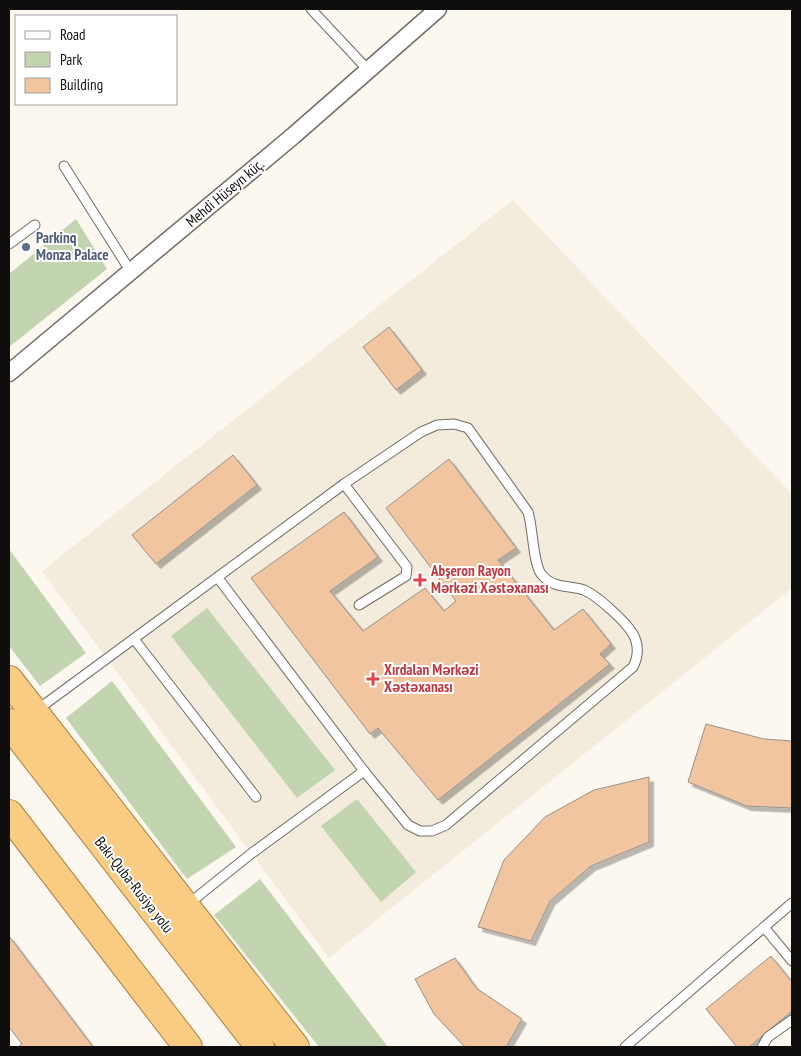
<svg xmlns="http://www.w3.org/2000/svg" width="801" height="1056" viewBox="0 0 801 1056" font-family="'PT Sans Narrow',sans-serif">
	<defs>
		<filter id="shadow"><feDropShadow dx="4.5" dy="4.5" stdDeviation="0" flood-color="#0004"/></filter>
	</defs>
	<rect width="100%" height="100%" fill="#fcf7ef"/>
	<path fill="#f3ebdc" d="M513,200L792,494V588L329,958L42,571Z"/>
	<g fill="#c2d5b0">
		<path d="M76,219L107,269L9,347V274Z"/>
		<path d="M9,549L86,653L40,686L9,646Z"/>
		<path d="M207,608L335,770L297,798L171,636Z"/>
		<path d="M112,681L236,847L187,879L66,718Z"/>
		<path d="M357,799L416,872L381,902L321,826Z"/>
		<path d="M260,879L388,1047H319L214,915Z"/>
	</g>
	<g fill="#f0c5a0" stroke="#98918b" filter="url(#shadow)">
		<path d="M389,327L422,370L396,390L363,347Z"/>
		<path d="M233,455L257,485L156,564L132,535Z"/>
		<path d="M449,459L516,548L498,560L554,630L583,609L611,644L600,654L610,664L438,800L378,728L370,734L251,578L344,512L378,557L330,591L363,631L425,588L444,611L456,601L386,508Z"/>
		<path d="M706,724L764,739L792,741V808L747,806L688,782Z"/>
		<path d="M649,777V842L591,866L550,901L531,941L478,927L504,860L545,817L594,790Z"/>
		<path d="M9,936L93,1047H18L22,1044L9,1027Z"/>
		<path d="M771,956L792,982V1011L749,1047H737L706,1009Z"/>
		<path d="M455,958L476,988L522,1019L506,1047H465L434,1014L415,979Z"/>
	</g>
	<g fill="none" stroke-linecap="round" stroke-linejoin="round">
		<defs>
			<g id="service">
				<path d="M311,9L369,71"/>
				<path d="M64,166L131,272"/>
				<path d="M9,244L35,225"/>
				<path d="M344,484L407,567L406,576L359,605"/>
				<path d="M134,639L256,797"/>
				<path d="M37,710L344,484L421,432L437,425L454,424L468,428L528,512C533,527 533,566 542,575C554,589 569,585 584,590C598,596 626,622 633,634C639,645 638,657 633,667L446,825L432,831H420L408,825L364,771L218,578"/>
				<path d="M187,905L252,853L364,771"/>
				<path d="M764,927L792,961"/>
				<path d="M625,1047L792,903"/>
				<path d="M762,1047L768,1037L792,1020"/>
			</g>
			<path id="minor" d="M9,373L293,136L438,9"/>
			<g id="trunk">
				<path d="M9,680L295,1047"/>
				<path d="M9,723L260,1047"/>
				<path d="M9,814L188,1047"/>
			</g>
		</defs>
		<use href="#service" stroke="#706c65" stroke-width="11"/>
		<use href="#minor" stroke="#706c65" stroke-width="19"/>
		<use href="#trunk" stroke="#a78044" stroke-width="30"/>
		<use href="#service" stroke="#fff" stroke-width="9"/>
		<use href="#minor" stroke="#fff" stroke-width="16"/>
		<use href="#trunk" stroke="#facb82" stroke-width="28"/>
	</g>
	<circle fill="#5c6f8a" stroke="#fff" stroke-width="2" cx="26" cy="247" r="5"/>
	<g fill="#e0444e" stroke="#fff" stroke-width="2">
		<path d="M417.5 572.5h5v5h5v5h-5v5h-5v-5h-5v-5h5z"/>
		<path d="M370.5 671.5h5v5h5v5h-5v5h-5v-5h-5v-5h5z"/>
	</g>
	<g text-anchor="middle" stroke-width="4" stroke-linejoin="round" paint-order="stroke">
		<g font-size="15" fill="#100e0c" stroke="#fff">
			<text transform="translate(225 193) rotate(-40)" y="5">Mehdi Hüseyn küç.</text>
			<text transform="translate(134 885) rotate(52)" y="5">Bakı-Quba-Rusiya yolu</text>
		</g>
		<g font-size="15" font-weight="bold" fill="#4e5e75" stroke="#fff" text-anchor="start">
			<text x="36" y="243">Parkinq<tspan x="36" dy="17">Monza Palace</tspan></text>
		</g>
		<g font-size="15" font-weight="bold" fill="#be3a42" stroke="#fff" text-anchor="start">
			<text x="431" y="576">Abşeron Rayon<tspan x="431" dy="17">Mərkəzi Xəstəxanası</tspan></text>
			<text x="384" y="675">Xırdalan Mərkəzi<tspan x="384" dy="17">Xəstəxanası</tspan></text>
		</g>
	</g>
	<rect width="801" height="1056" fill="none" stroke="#100e0c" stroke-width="20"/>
	<rect x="15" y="15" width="162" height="90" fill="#ffffff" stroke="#9f9f9e"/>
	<rect x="25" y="31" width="25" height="8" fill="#ffffff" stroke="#9f9f9e"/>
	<text x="60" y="40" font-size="15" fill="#100e0c">Road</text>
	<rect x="25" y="52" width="25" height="15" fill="#c2d5b0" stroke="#9f9f9e"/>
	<text x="60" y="65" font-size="15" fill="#100e0c">Park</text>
	<rect x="25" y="78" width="25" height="15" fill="#f0c5a0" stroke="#9f9f9e"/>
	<text x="60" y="90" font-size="15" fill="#100e0c">Building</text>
</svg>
